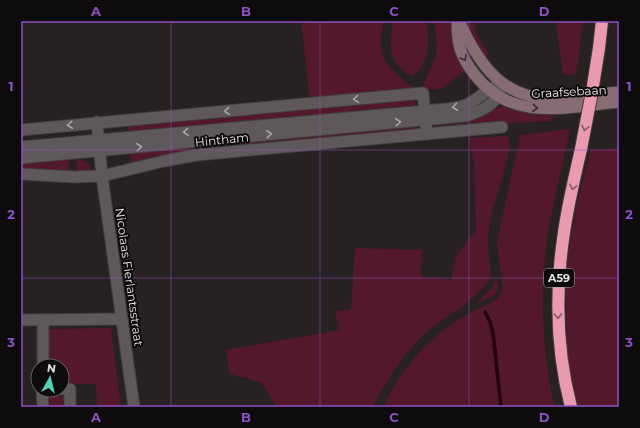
<svg xmlns="http://www.w3.org/2000/svg" width="640" height="428" viewBox="0 0 640 428" font-family="Montserrat,sans-serif">
	<rect width="100%" height="100%" fill="#272122"/>
	<g fill="#53182c">
		<path d="M301,21H384C383,27 381,34 381,40C380,66 398,74 415,90L310,99Z"/>
		<path d="M393,21H426C428,33 430,47 425,59C423,65 419,70 415,75L412,76C386,61 390,47 393,21Z"/>
		<path d="M434,21H450L455,48L466,70L441,89L421,90L436,55L437,46Z"/>
		<path d="M465,21H474L476,33L489,54L482,57L466,25Z"/>
		<path d="M556,21H582L581,40L576,74L563,75Z"/>
		<path d="M409,98H415V105L129,133L128,124L408,100Z"/>
		<path d="M502,106L553,112V118L549,121L500,124L496,121L444,125L442,129H437L435,125L439,122L491,110Z"/>
		<path d="M417,125V129L410,131L408,129L234,148V144L224,145L223,142Z"/>
		<path d="M570,129C565,152 560,175 555,198C553,209 550,220 548,231C540,288 541,351 555,407H383C395,382 412,357 433,339C443,330 462,317 474,311C482,306 497,303 501,293C505,285 497,254 497,242L520,135Z"/>
		<path d="M505,136H508L510,145C505,177 489,209 488,242C488,252 493,274 488,281C473,302 448,315 428,331C406,349 386,382 373,407H277L261,382L230,374L226,350L339,330L335,311L351,309L355,248L422,250L421,276L451,280L456,256L476,230L474,164L469,138Z"/>
		<path d="M190,146L191,151L159,155L131,164L130,151Z"/>
		<path d="M619,148V407H578L573,390L567,353L566,267L576,208L590,151Z"/>
		<path d="M76,157C81,159 86,161 90,166V170L88,172L77,173Z"/>
		<path d="M68,158L70,172L21,169V162Z"/>
		<path d="M496,278L498,287L495,295L476,304L493,286Z"/>
		<path d="M111,328L121,407H97L96,384H62V366H44V329Z"/>
		<path d="M56,395C61,395 64,396 66,401H63V407H47L48,400L53,396Z"/>
	</g>
	<g fill="none" stroke-linecap="round" stroke-linejoin="round">
		<path stroke="#21000b" stroke-width="3.5" d="M485,312L490,322L493,333L501,407"/>
		<defs>
			<g id="minor">
				<path d="M97,122L102,176L134,407"/>
				<path d="M21,130L423,93L427,134"/>
				<path d="M21,174L75,177L102,176L164,161L197,155L502,127"/>
				<path d="M21,320L122,319"/>
				<path d="M43,366V320"/>
				<path d="M62,389H70V407"/>
				<path d="M42,390L43,407"/>
			</g>
			<g id="tertiary">
				<path d="M21,147L425,111C438,109 456,110 468,104C478,99 486,90 497,86"/>
				<path d="M21,158L464,116C475,114 491,107 498,96C500,93 501,87 502,83"/>
			</g>
			<g id="secondary">
				<path d="M457,21C457,44 460,56 475,75C512,123 567,107 619,102"/>
				<path d="M459,21C479,65 504,102 558,98C578,97 599,94 619,92"/>
			</g>
			<g id="motorway">
				<path d="M599,48L602,21"/>
				<path d="M571,407C559,361 556,314 560,267C563,227 572,188 581,149"/>
			</g>
		</defs>
		<use href="#minor" stroke="#423f3f" stroke-width="13"/>
		<use href="#tertiary" stroke="#423f3f" stroke-width="13"/>
		<use href="#secondary" stroke="#423f3f" stroke-width="13"/>
		<use href="#motorway" stroke="#423f3f" stroke-width="14"/>
		<use href="#minor" stroke="#5f585a" stroke-width="11"/>
		<use href="#tertiary" stroke="#5f585a" stroke-width="11"/>
		<use href="#secondary" stroke="#886c73" stroke-width="11"/>
		<use href="#motorway" stroke="#e99aae" stroke-width="12"/>
		<defs>
			<path id="motorway-bridge" d="M581,149L592,92L599,48"/>
		</defs>
		<use href="#motorway-bridge" stroke="#423f3f" stroke-width="14" stroke-linecap="butt"/>
		<use href="#motorway-bridge" stroke="#e99aae" stroke-width="12"/>
	</g>
	<defs><path id="oneway-chevron" d="M-2-3.5L2.5 0L-2 3.5" fill="none" stroke-width="1.6" stroke-linecap="round" stroke-linejoin="round"/></defs>
	<g stroke="#392d30">
		<use href="#oneway-chevron" transform="translate(464 58) rotate(60)"/>
		<use href="#oneway-chevron" transform="translate(535 108) rotate(6)"/>
	</g>
	<g stroke="#a9a4a5">
		<use href="#oneway-chevron" transform="translate(356 99) rotate(175)"/>
		<use href="#oneway-chevron" transform="translate(455 107) rotate(173)"/>
		<use href="#oneway-chevron" transform="translate(227 111) rotate(175)"/>
		<use href="#oneway-chevron" transform="translate(398 122) rotate(-5)"/>
		<use href="#oneway-chevron" transform="translate(70 125) rotate(174)"/>
		<use href="#oneway-chevron" transform="translate(186 132) rotate(175)"/>
		<use href="#oneway-chevron" transform="translate(269 134) rotate(-5)"/>
		<use href="#oneway-chevron" transform="translate(139 147) rotate(-5)"/>
	</g>
	<g stroke="#865a65">
		<use href="#oneway-chevron" transform="translate(585 128) rotate(102)"/>
		<use href="#oneway-chevron" transform="translate(573 187) rotate(102)"/>
		<use href="#oneway-chevron" transform="translate(558 316) rotate(88)"/>
	</g>
	<path fill="none" stroke="#9050c6" stroke-width="1" stroke-opacity="0.55" d="M171,21V407M320,21V407M469,21V407M21,150H619M21,278H619"/>
	<g text-anchor="middle" stroke-width="4" stroke-linejoin="round" paint-order="stroke">
		<rect fill="#0e0b0c" stroke="#a4a2a2" stroke-width="1" x="544" y="269" width="30" height="18" rx="3"/>
		<g font-size="11" font-weight="bold" fill="#e5e2e2">
			<text x="559" y="282">A59</text>
		</g>
		<g font-size="12" fill="#e5e2e2" stroke="#0e0b0c">
			<text transform="translate(569 92) rotate(-3)" y="4">Graafsebaan</text>
			<text transform="translate(222 140) rotate(-6)" y="4">Hintham</text>
			<text transform="translate(129 277) rotate(82)" y="4">Nicolaas Fierlantsstraat</text>
		</g>
	</g>
	<rect width="640" height="428" fill="none" stroke="#0e0b0c" stroke-width="44"/>
	<g transform="translate(50 378) rotate(8)"><circle r="19" fill="#0e0b0c" stroke="#646162"/>
	<path d="M0-3L7 15L0 10L-7 15Z" fill="#59cebe"/>
	<text y="-6" font-size="11" font-weight="bold" text-anchor="middle" fill="#e5e2e2">N</text>
	</g>
	<rect x="22" y="22" width="596" height="384" fill="none" stroke="#9050c6" stroke-width="1.5"/>
	<g font-size="13" text-anchor="middle" font-weight="bold" fill="#9050c6">
		<text x="96" y="16">A</text>
		<text x="246" y="16">B</text>
		<text x="394" y="16">C</text>
		<text x="544" y="16">D</text>
		<text x="11" y="91">1</text>
		<text x="629" y="91">1</text>
		<text x="11" y="219">2</text>
		<text x="629" y="219">2</text>
		<text x="11" y="347">3</text>
		<text x="629" y="347">3</text>
		<text x="96" y="422">A</text>
		<text x="246" y="422">B</text>
		<text x="394" y="422">C</text>
		<text x="544" y="422">D</text>
	</g>
</svg>
